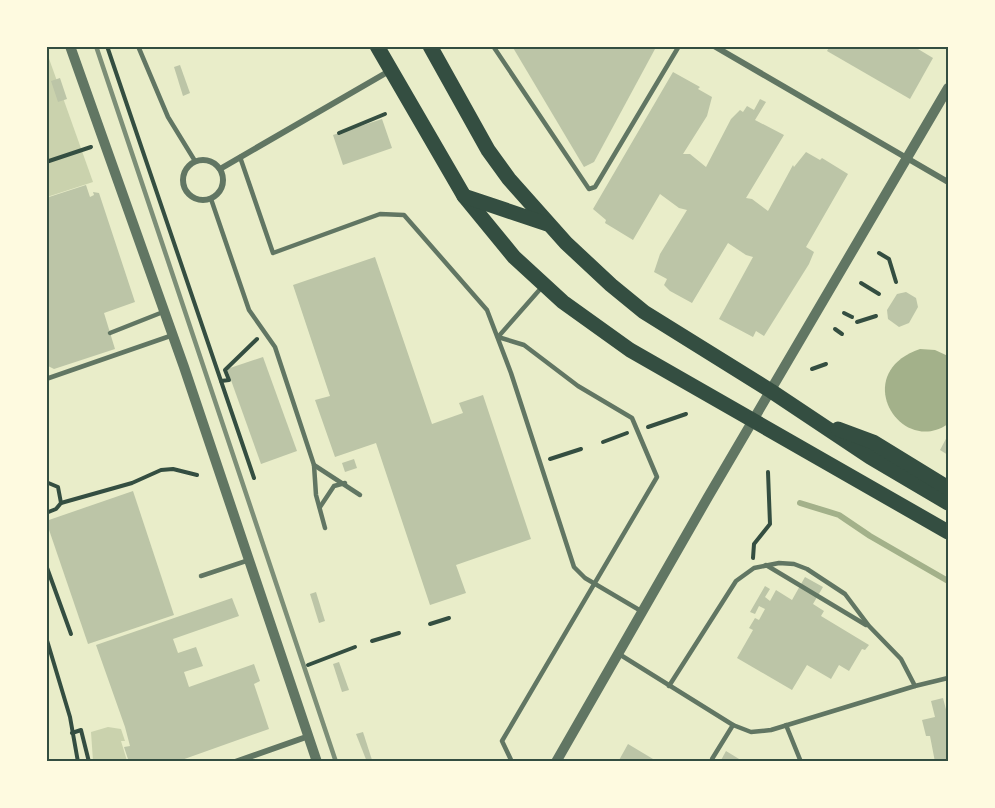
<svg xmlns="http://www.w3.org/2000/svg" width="995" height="808" viewBox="0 0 995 808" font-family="Figtree,sans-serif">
	<rect width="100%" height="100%" fill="#e9edc9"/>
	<g fill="#cad2ad">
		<path d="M47,53L93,182L47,197Z"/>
		<path d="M108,727L121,729L125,741H121L127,761H93L91,732Z"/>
	</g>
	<path fill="#a3b18a" d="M920,349L935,350L948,356V424C900,457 849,373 920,349Z"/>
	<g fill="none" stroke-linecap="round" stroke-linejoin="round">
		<path stroke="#a3b18a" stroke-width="6" d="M800,503L839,515L870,536L948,581"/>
	</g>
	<g fill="#bcc5a7">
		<path d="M512,46H654L655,49L594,162L584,167Z"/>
		<path d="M830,46H913L933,58L910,99L827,51Z"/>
		<path d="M180,65L190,93L183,96L174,67Z"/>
		<path d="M673,72L700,87L698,89L712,97L707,116L683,154H690L706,167L731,119L740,110L743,112L747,106L754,110L760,99L766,102L755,120L784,135L746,198L752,199L768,211L793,165L794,167L806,152L820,160L822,158L848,174L806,247L814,252L809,264L764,336L756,331L753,337L719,319L753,257L746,255L728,243L692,303L670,291L664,285L667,279L654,272L660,254L687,210L679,208L660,194L633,240L605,223L606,220L593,209Z"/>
		<path d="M60,78L67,99L58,102L51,81Z"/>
		<path d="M382,119L392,148L343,165L333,135Z"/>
		<path d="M86,185L90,197L94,195L93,192L99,193L135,302L104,313L115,349L54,369L46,365V198Z"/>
		<path d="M375,257L432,424L463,413L459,403L483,395L531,539L456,565L466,593L430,605L376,443L335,457L315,400L330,396L293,285Z"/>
		<path d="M906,292L916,298L918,307L909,323L899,327L888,319L887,310L897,294Z"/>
		<path d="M263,357L297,451L261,464L227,369Z"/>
		<path d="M948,435V455L940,450Z"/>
		<path d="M354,459L357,468L345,472L342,463Z"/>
		<path d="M133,491L174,615L88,644L46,521Z"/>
		<path d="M805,577L823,587L813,604L824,611L821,616L869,645L865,650L862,649L849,671L839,665L831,679L807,665L792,690L737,658L753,630L749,628L755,618L759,620L765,609L759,606L755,614L750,612L765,586L770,589L765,597L770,601L776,590L792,600Z"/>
		<path d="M316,592L325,621L319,623L310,594Z"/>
		<path d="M232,598L239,616L173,639L178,653L196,647L203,666L184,672L189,687L254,664L260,681L254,684L269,729L176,762L175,759L129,762L124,747L130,746L125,727L96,645Z"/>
		<path d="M339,662L349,690L342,692L333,664Z"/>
		<path d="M943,698L948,717V762H935L930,736H926L922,720L935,717L931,701Z"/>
		<path d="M363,732L372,760L367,762L356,734Z"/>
		<path d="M628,744L658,762H618Z"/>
		<path d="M726,751L744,762H720Z"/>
	</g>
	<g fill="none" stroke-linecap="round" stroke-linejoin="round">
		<g stroke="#344e41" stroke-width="4">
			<path d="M107,46L254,478"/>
			<path d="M339,133L385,114"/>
			<path d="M46,162L91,147"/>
			<path d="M879,253L889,259L896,282"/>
			<path d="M861,283L879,294"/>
			<path d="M844,313L852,317"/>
			<path d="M857,322L876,316"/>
			<path d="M835,329L842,334"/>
			<path d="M812,369L826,364"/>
			<path d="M221,381L229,380L225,370L257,339"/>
			<path d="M648,427L686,414"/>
			<path d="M603,442L627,433"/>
			<path d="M550,459L581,449"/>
			<path d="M46,482L58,487L61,503"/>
			<path d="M46,513L56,509L61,503L132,483L161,470L173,469L197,475"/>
			<path d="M753,558L754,544L770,524L768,472"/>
			<path d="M46,565L71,634"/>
			<path d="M430,624L449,618"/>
			<path d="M46,637L70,717L78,762"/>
			<path d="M372,641L399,633"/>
			<path d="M308,665L355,647"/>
			<path d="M72,733L81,730L89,762"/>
		</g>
		<g stroke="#617663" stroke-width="4.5">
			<path d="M138,46L168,117L195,161"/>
			<path d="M493,46L589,189L595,187L679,46"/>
			<path d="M240,157L273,253L380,214L404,215L487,310L511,373L574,567L585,578L641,611"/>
			<path d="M211,199L249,310L275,347L314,465L316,495L325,528"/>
			<path d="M110,333L163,312"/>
			<path d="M46,379L173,335"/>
			<path d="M314,465L360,495"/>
			<path d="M320,507L334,486L345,483"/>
			<path d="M766,565L866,625"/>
			<path d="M201,576L249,560"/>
			<path d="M619,654L733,725L751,732L771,730L915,686L948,678"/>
			<path d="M669,686L736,581L754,568L779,563L794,564L807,569L845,594L869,626L901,659L915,686"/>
			<path d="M786,725L801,762"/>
			<path d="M712,759L733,725"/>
			<path d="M512,762L502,741L657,477L632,418L578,386L524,345L498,337L542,287"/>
		</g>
		<g stroke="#617663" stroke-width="6">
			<path d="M714,46L948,182"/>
			<circle cx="203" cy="180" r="20"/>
			<path d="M220,169L391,70"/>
			<path d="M235,762L309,736"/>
		</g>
		<g stroke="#617663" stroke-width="10">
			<path d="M70,46L184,367L317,762"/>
			<path d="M556,762L708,497L948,88"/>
		</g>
		<g stroke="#344e41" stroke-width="15">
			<path d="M377,46L464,196L514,257L563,302L630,350L948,532"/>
			<path d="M430,46L488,150L509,179L566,243L611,285L644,312L771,391L870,457L948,503"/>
			<path d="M464,196L547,224"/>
			<path d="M838,429L873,442L948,488"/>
		</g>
		<path stroke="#7c8e77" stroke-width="4.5" d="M96,46L336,762"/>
	</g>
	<rect width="995" height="808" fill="none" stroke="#fefae0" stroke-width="96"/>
	<rect x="48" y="48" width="899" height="712" fill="none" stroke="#344e41" stroke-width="2"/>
</svg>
